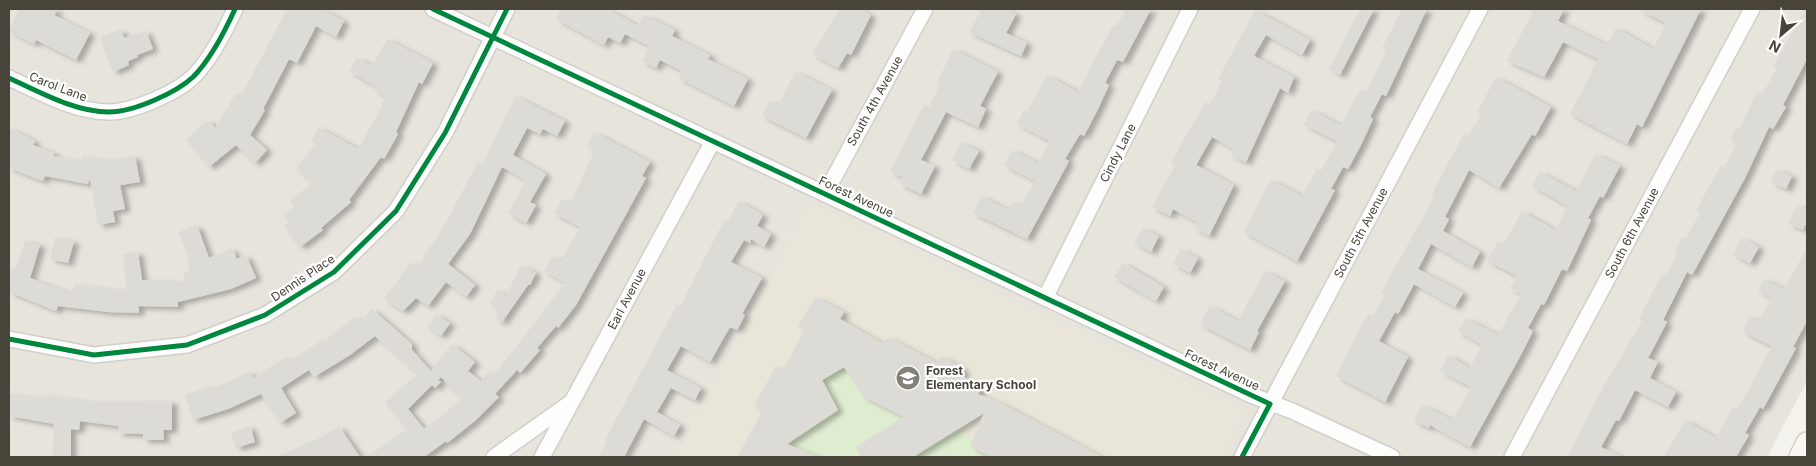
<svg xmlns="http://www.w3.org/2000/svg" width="1816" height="466" viewBox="0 0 1816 466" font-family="Inter,sans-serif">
	<defs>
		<filter id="shadow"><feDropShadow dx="5.5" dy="3" stdDeviation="2.5" flood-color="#0004"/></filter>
	</defs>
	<rect width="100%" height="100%" fill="#f3f2ed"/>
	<path fill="#e7e4dc" d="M9,9H1807V381L1767,457H1219L1243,411L810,204L677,457H9Z"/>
	<path fill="#e9e5d9" d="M810,204L1243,411L1219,457H677Z"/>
	<g fill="#deeccf">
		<path d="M844,367L864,397L879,405L893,396L905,416L856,447L862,457H821L814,455L810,457H799L789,443L838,410L822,380Z"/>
		<path d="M954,427L973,438L970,446L991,457H921L917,455L951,434Z"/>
	</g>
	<g fill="#dcdbd6" fill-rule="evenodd" filter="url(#shadow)">
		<path d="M19,9H58L54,15L90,33L76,60L36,40L34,44L9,31Z"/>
		<path d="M287,9H322L344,21L336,37L316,26L297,63L289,59L263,109L265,110L250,135L267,150L255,163L236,145L209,167L186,139L208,120L215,128L236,93L241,96Z"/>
		<path d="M561,9H608L638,26L644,15L675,30L672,36L710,55L708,59L748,79L734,106L679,78L682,71L660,60L656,68L642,61L649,46L625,34L620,43L608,37L604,45L556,19Z"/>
		<path d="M840,9H860L871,15L851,55L847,53L838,68L812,54Z"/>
		<path d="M982,9H1006L1016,14L1006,33L1027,43L1021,56L969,32Z"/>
		<path d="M1126,9H1151L1123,62L1117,60L1105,83L1109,85L1098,109L1084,136L1080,134L1065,159L1069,161L1027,239L973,213L981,196L1009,210L1013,202L1021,206L1035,181L1004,165L1012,150L1038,163L1050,141L1017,124L1024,110L1027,112L1047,75L1078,92L1113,25L1116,27Z"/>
		<path d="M1360,9H1374L1340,75L1329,69Z"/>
		<path d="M1402,9H1427L1386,96L1382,94L1370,117L1373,119L1361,145L1348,169L1343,167L1331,189L1335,190L1297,261L1244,232L1271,180L1302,196L1317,169L1321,171L1337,141L1304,125L1311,110L1341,125L1360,90L1366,93L1387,51L1382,48Z"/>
		<path d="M1534,9H1564L1558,21L1607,45L1616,28L1653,49L1666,23L1638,9H1701L1642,127L1637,124L1627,144L1570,114L1598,59L1563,42L1544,77L1507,61Z"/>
		<path d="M1806,9L1807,59L1783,105L1786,107L1773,129L1769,127L1745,178L1692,275L1687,272L1663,320L1667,322L1648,358L1658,362L1650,378L1676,392L1668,407L1635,390L1619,421L1616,420L1601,447L1622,457H1567L1606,382L1642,321L1639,319L1662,274L1666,275L1678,253L1674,252L1682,237L1685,239L1700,213L1696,211L1707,190L1721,165L1725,167L1737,143L1731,140L1736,128L1739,129L1757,92L1762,95L1777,68L1773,66Z"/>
		<path d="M1255,10L1310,40L1302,55L1266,35L1254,56L1294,77L1288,93L1280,88L1246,162L1231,155L1234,149L1212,137L1196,165L1234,185L1209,236L1194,228L1197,222L1173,209L1170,216L1152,207L1175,165L1171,163L1185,137L1206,102L1210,104L1222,81L1218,79Z"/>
		<path d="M121,29L124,38L146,31L153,49L137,55L138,57L128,61L129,65L113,72L100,37Z"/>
		<path d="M387,39L433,63L422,84L419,82L396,132L398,134L384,159L381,157L349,200L351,202L321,228L323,230L300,247L284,226L289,222L284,215L295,206L290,200L313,183L296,168L316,144L311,141L318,127L358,149L380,110L385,96L375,90L377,87L349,71L357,58L372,66Z"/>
		<path d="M953,49L998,72L980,106L986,109L978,127L946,112L921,160L935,166L921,194L900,184L903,178L890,171L924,105L929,108L940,84L937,83Z"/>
		<path d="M795,72L832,90L806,138L762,116L769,101L778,106Z"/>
		<path d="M1496,77L1551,107L1535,136L1532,134L1499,188L1469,170L1445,217L1449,219L1443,231L1480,252L1472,267L1431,244L1418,269L1463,293L1455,307L1414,284L1398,314L1395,312L1379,341L1408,357L1385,402L1336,376L1368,314L1373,316L1384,295L1381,293L1434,197L1431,196L1440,178L1464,134L1468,136L1481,114L1477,112Z"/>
		<path d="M515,96L565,121L557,136L543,129L540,134L527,128L513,155L546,174L530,202L536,205L526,223L508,213L526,180L502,167L470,234L448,264L475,285L466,297L446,282L428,306L416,298L403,311L384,299L411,262L417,267L444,226L478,162L483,164Z"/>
		<path d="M9,128L35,141L33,145L54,153L53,156L81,161L82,156L108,160L135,156L140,182L120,185L125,209L113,211L115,222L98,225L90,179L88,184L45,176L43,181L9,168Z"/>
		<path d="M594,132L650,162L642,176L646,178L576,305L558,328L556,326L537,348L540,350L520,373L517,370L495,394L499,397L476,420L447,443L446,441L424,457H366L407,429L385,402L418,374L375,336L350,355L314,377L309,370L281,388L296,413L280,423L261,394L228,409L193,420L185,395L212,386L213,389L250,371L253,378L286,357L289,362L323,339L324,341L356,316L360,321L372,309L412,344V350L431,371L452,344L475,362L468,371L481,381L489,371L495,374L565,283L544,271L552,256L561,261L580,227L554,213L562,199L570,203L595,151L587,147ZM441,377L462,399L424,429L408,409L432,385L435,388L441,382L438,380Z"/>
		<path d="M961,142L979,151L969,169L952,160Z"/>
		<path d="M1596,154L1620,166L1603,198L1600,196L1588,218L1591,220L1567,271L1562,269L1544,305L1541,304L1528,328L1533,331L1522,353L1470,447L1430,425L1429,428L1414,421L1422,405L1452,420L1471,387L1440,371L1448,355L1470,368L1482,345L1458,331L1466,318L1498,335L1521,294L1510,288L1517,276L1487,261L1498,241L1504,244L1522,211L1555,230L1568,206L1532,186L1540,172L1576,191Z"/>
		<path d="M1777,169L1792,176L1786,189L1771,182Z"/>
		<path d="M739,201L763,215L757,226L771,234L764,247L751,239L750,243L744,240L731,262L762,278L742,314L745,315L737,330L730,327L710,362L681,346L667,370L701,388L695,400L671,388L657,412L680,425L674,436L644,419L624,457H599L607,441L605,440L677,305L680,307L717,234L725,219L728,221Z"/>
		<path d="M1797,205L1807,211V222L1803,230L1788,223Z"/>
		<path d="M197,225L209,258L232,248L237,259L246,255L256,278L231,289L178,302V307L139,306V313L108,312L58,306L56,311L9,292V268L15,271L25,240L40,245L30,278L72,294L74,284L127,291L123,254L138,252L142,280L185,281L183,273L190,272L187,261L190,260L179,232Z"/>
		<path d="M1143,228L1159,236L1151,252L1134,243Z"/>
		<path d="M55,237L74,241L68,263L50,259Z"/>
		<path d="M1742,238L1759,247L1750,263L1733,255Z"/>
		<path d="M1807,248V321L1793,347L1796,348L1763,409L1760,407L1745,433L1749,435L1736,457H1664L1685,420L1716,438L1733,407L1738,409L1772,346L1743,332L1750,316L1759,321L1771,298L1758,291L1764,279L1784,289Z"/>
		<path d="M1181,249L1198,258L1190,273L1173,264Z"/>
		<path d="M1123,263L1164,287L1156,301L1114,277Z"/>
		<path d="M521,265L536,273L530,285H528L502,322L496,319L499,310L489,303L498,290L506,296Z"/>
		<path d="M1265,271L1285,281L1257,331L1259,332L1250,350L1200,324L1210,306L1238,321Z"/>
		<path d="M815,297L844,312L840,319L884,344L888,337L937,363L942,356L964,369L962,376L982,387L978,394L1001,403L1102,457H991L970,446L984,413L913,457H862L856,447L904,417L864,397L844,367L822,380L838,410L787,444L819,457H737L763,410L754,406L776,366L783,370L804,331L798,326Z"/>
		<path d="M436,314L450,323L441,336L427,327Z"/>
		<path d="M9,393L41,399L42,395L94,402L172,401V430H163L164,440H143V434L118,433V426L80,421L79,430L71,429V457H53L54,424L9,416Z"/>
		<path d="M250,426L255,442L236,448L231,433Z"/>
		<path d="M339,426L360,457H275L320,438Z"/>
	</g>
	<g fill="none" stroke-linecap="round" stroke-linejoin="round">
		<defs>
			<g id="minor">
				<path d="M433,9L1251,395L1292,411L1392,457"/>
				<path d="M9,78C40,92 75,112 109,112C133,112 176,93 193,77C211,59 225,31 235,9"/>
				<path d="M825,194L925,9"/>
				<path d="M1045,298L1190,9"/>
				<path d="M9,339L94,355L187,345L265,315L334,272L396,211L445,133L507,9"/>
				<path d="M494,457L570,403"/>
				<path d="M542,457L713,141"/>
				<path d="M1242,457L1480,9"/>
				<path d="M1512,457L1752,9"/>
			</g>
			<path id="secondary" d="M1800,457L1807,443"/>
		</defs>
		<use href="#minor" stroke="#d1cfcb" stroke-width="18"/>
		<use href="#secondary" stroke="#d2cfc4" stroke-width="24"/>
		<use href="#minor" stroke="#fdfdfc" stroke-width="15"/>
		<use href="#secondary" stroke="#f7f6f0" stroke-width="21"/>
		<defs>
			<g id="cycleway">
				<path d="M433,9L1270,404L1242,457"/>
				<path d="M9,78C40,92 75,112 109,112C133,112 176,93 193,77C211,59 225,31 235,9"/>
				<path d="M9,339L94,355L187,345L265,315L334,272L396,211L445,133L507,9"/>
			</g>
		</defs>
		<use href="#cycleway" stroke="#fff" stroke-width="8"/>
		<use href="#cycleway" stroke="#00873e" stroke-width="5"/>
	</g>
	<defs>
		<symbol id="school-disc" viewBox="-11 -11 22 22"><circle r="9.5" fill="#848178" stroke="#fff"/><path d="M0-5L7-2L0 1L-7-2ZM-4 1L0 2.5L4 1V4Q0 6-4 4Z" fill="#fff"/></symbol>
	</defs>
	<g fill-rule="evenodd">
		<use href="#school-disc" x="894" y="364" width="28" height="28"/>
	</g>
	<g text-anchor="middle" stroke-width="4.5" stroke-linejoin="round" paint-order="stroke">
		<g font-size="12" fill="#494439" stroke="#fff">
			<text transform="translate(58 87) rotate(21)" y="4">Carol Lane</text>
			<text transform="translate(875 101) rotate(-61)" y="4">South 4th Avenue</text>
			<text transform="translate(1118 153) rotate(-63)" y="4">Cindy Lane</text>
			<text transform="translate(856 197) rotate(25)" y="4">Forest Avenue</text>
			<text transform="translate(1361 233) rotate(-62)" y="4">South 5th Avenue</text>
			<text transform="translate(1632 233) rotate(-62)" y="4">South 6th Avenue</text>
			<text transform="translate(303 278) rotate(-34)" y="4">Dennis Place</text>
			<text transform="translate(627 299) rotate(-62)" y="4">Earl Avenue</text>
			<text transform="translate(1222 370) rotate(25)" y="4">Forest Avenue</text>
		</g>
		<g font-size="12" font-weight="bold" fill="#494439" stroke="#fff" text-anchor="start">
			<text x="926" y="375">Forest<tspan x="926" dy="14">Elementary School</tspan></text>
		</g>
	</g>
	<rect width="1816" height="466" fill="none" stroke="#494439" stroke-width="20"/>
	<g transform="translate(1781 35) rotate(208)" stroke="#ffffff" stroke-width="4" paint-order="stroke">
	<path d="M0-4L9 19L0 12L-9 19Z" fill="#494439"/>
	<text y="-8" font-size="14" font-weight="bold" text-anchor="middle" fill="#494439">N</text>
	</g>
</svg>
